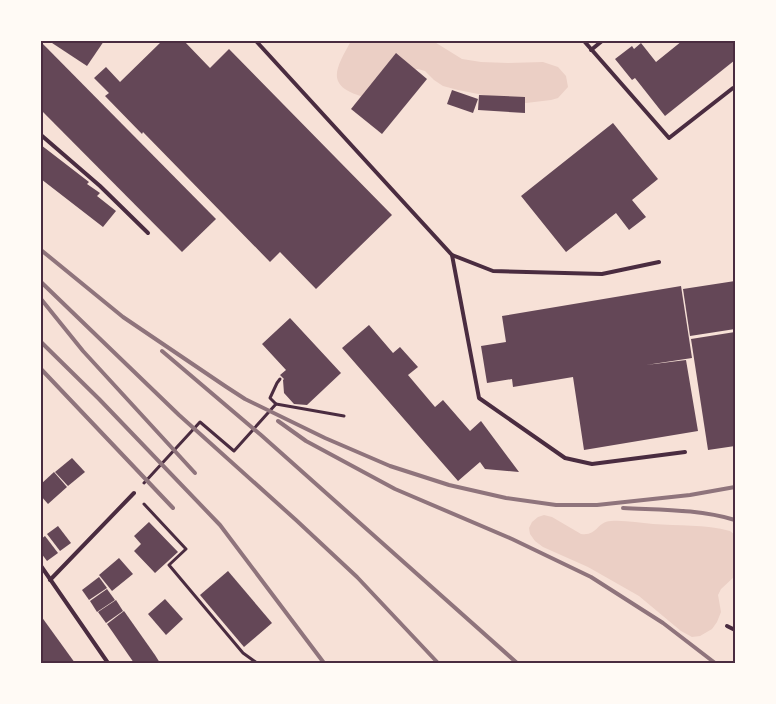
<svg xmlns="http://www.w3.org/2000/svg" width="776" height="704" viewBox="0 0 776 704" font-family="Inter,sans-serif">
	<rect width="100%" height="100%" fill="#f7e1d7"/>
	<g fill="#ebcfc5">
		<path d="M351,41H433L462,59L481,62L508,63L543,62L558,67L566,76L568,87L558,98L551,100L526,103L514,101L458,90L443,86L434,80L425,71L418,69L408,70L364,97C325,86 335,70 351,41Z"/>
		<path d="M544,515L552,517L581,534C598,536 596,522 611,521C625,520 639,523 653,524C678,526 705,524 730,531L735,535V576L721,589L718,595L721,612L717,622L712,629L700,636L692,637L681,631L639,596L588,567L543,547L535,541L530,534L529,528L532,522L538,517Z"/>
	</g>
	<g fill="#644757">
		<path d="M49,41H104L87,66Z"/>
		<path d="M162,41H184L210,68L229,49L392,215L316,289L280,252L270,262L143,132L142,134L105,96L109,93L94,78L106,67L120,82Z"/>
		<path d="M682,41H735V60L665,116L635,78L632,80L615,59L632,46L634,49L641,43L656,62Z"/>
		<path d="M41,42L216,219L182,252L41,110Z"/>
		<path d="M396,53L427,79L382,134L351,109Z"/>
		<path d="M452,90L478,99L473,113L447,104Z"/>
		<path d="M479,95L525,97V113L478,110Z"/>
		<path d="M613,123L658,179L632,200L646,217L629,230L616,213L566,252L521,196Z"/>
		<path d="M41,145L89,182L87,184L100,193L97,196L116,211L103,227L41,179Z"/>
		<path d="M735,281V329L690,336L683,289Z"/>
		<path d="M681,286L692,358L646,365L686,360L698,431L584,450L573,377L513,387L512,379L487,383L481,346L506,342L502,316Z"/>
		<path d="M290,318L341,373L307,405L294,404L284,393L283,380L284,379L280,375L286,370L262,344Z"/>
		<path d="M369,325L393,353L400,347L418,367L408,375L435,407L443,400L470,431L481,421L519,472L485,469L480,462L458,481L342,348Z"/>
		<path d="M735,332V446L708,450L691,339Z"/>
		<path d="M72,458L85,472L68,486L55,472Z"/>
		<path d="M54,472L67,487L48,504L41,496V484Z"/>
		<path d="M149,522L178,552L155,573L134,551L141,544L134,536Z"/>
		<path d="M58,526L71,543L60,551L47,534Z"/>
		<path d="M45,536L58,553L47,561L41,553V539Z"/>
		<path d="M119,558L133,574L112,591L99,575Z"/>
		<path d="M228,571L272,623L244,647L200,595Z"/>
		<path d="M99,577L107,588L89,600L82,590Z"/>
		<path d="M107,589L115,600L97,612L90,601Z"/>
		<path d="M165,599L183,619L166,635L148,614Z"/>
		<path d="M116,600L123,611L106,623L98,612Z"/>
		<path d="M124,611L155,655L160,663H134L107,624Z"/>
		<path d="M41,616L75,663H41Z"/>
	</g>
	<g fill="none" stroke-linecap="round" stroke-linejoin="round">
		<g stroke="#4a2c40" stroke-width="3">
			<path d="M276,404L270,398L277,383L280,379"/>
			<path d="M144,483L200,422L234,451L276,404L344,416"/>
			<path d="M144,504L186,549L169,565L243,653L257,663"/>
		</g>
		<g stroke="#4a2c40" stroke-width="4">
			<path d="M256,41L452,255L479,398L565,458L592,464L685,452"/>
			<path d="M584,41L669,138L733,88"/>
			<path d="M591,50L602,41"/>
			<path d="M41,135L100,186L148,233"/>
			<path d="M452,255L493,271L602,274L659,262"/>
			<path d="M41,566L108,663"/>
			<path d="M50,580L134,493"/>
			<path d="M727,626L735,630"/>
		</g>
		<g stroke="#8f747c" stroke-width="4">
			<path d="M41,250L123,317L225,386L245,399L325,438L390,466L449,485L506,498L556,505H597L690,495L735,487"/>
			<path d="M41,282L179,415L296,520L357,577L438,663"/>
			<path d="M41,299L83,351L195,473"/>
			<path d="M41,342L99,399L220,525L324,663"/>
			<path d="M162,351L261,435L517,663"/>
			<path d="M41,369L173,508"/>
			<path d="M278,421L306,441L395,489L512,539L591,577L663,623L715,663"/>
			<path d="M623,508C660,510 698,509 735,520"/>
		</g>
	</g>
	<rect width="776" height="704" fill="none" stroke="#fffaf5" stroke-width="85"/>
	<rect x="42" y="42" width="692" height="620" fill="none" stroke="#4a2c40" stroke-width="2"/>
</svg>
